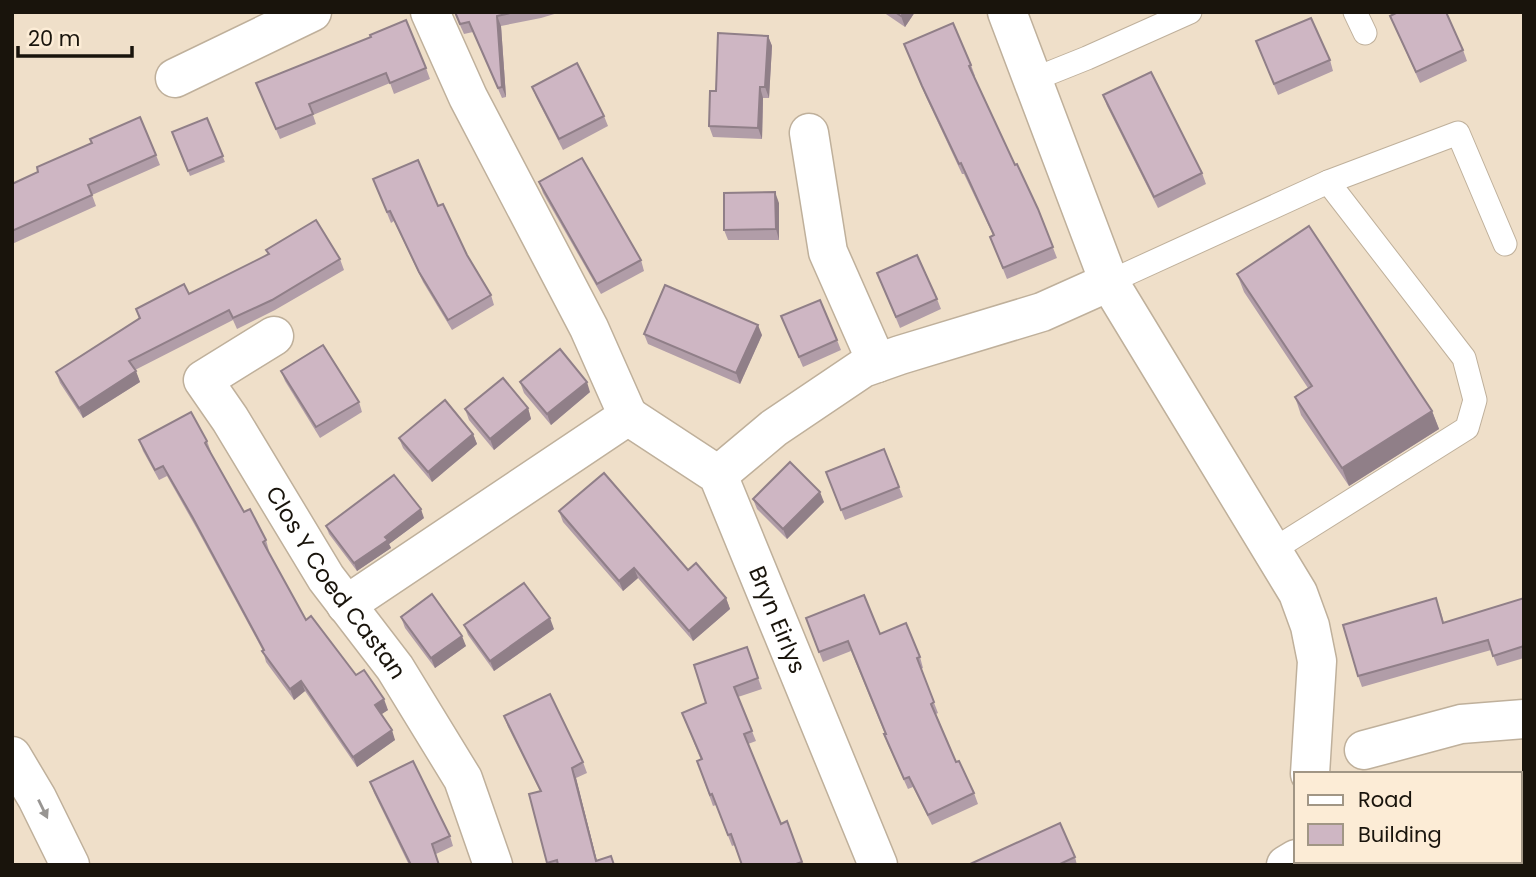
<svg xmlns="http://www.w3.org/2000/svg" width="1536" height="877" viewBox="0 0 1536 877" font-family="Poppins,sans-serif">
	<rect width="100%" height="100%" fill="#efdfc9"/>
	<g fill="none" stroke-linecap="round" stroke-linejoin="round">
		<defs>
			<g id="lane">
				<path d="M1355,12L1365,33"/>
				<path d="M1032,80L1087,58L1190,12"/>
				<path d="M1109,282L1328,182L1458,133L1505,244"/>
				<path d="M1273,550L1467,428L1475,400L1464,358L1328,182"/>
			</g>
			<g id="street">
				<path d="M1007,12L1109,282L1298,593L1310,626L1317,661L1310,774"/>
				<path d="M175,78L312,12"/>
				<path d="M809,133L828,252L877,363"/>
				<path id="s1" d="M274,336L203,380L230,419L326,578L395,668L463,779L493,865"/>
				<path id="s2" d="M628,416L718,475L878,865"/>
				<path d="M718,475L774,428L863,368L900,355L1042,312L1109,282"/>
				<path d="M346,605L628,416L589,328L468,97L430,12"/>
				<path d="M1364,750L1461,724L1524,719"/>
				<path d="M1347,861L1351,865"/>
				<path d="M1286,865L1296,859"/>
			</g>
			<path id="primary" d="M12,756L37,798L70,865"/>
		</defs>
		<use href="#lane" stroke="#bfb09b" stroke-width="25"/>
		<use href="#street" stroke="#bfb09b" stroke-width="41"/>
		<use href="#primary" stroke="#bfb09b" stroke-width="41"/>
		<use href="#lane" stroke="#fff" stroke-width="23"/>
		<use href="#street" stroke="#fff" stroke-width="38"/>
		<use href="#primary" stroke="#fff" stroke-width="38"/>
	</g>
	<g fill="#b19da8">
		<path d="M454,12H561L541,18L501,26L506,97L502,98L473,32L464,34Z"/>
		<path d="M883,12H915L905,27Z"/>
		<path d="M1390,16L1463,50L1467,61L1420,83Z"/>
		<path d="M768,36L772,46L769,98H763L762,139L713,137L709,126L716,91Z"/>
		<path d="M1256,41L1330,60L1333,71L1278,95Z"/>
		<path d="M904,44L971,65L975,76H974L1015,165L1038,209L1057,258L1007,279L990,237L993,235L964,174H962L926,97Z"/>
		<path d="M426,68L430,79L394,94L390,83L313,115L316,124L280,139L256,83Z"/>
		<path d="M532,87L604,116L608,126L563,150L536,97Z"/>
		<path d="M1103,95L1202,173L1206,184L1158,208L1107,106Z"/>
		<path d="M207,118L225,162L190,176L172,132Z"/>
		<path d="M156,155L160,165L92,195L96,206L12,244V184Z"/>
		<path d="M373,179L438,206L491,295L494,305L452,330L423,282L394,221L391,223Z"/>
		<path d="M539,182L641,260L644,271L601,294L543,193Z"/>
		<path d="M779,203V240H728L724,230Z"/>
		<path d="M266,250L340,259L344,270L275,310L237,329L233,320L135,370L140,382L83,418L60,383L56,372L139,319L136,309L189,294L268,255Z"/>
		<path d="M877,273L937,299L941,309L900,328Z"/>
		<path d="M1237,274L1432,411L1439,429L1349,486L1301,415L1295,397L1308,388L1244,292Z"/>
		<path d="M781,316L837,340L841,350L803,367Z"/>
		<path d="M644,334L762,335L740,384L648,344Z"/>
		<path d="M281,371L359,402L362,412L320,438L285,381Z"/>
		<path d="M520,382L590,392L551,425L524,393Z"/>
		<path d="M528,408L531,419L494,450L469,420L465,409Z"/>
		<path d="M473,434L477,444L432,482L403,448L399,438Z"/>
		<path d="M139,440L207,441L211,452H210L244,512L266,540L269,551L268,552L306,620L356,675L388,710L381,714L395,740L357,767L305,691L294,700L266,662L263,651L197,529L167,476L159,480L143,451Z"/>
		<path d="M884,449L903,497L845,520L826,472Z"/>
		<path d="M753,499L824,502L787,539L757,509Z"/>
		<path d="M559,511L688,570L726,598L730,609L693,641L638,578L623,591L563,522Z"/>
		<path d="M424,518L389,544L391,548L357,571L329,534L326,526Z"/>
		<path d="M1524,598V658L1497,666L1491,650L1362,687L1358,676L1440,609L1444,623Z"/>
		<path d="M401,617L466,646L435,668L405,628Z"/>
		<path d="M806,618L880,634L920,657L923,668L921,669L938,713L936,714L956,762L974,793L978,804L932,825L913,787L908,789L888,745L884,734H885L851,651L823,662Z"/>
		<path d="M464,625L554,629L494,671L468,635Z"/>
		<path d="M747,647L762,689L738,697L756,741L748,744L781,824L787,821L803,865H742L735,845L732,846L716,805L713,806L697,761L701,760L682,713L706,703Z"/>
		<path d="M504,716L583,762L587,773L576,778L597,861L614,865H548L529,794L540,791L508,727Z"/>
		<path d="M370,782L450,836L453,846L436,854L439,865H409L374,793Z"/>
		<path d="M1075,857L1077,865H968Z"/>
	</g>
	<g fill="#907f88">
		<path d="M904,12H915L905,27L901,16Z"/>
		<path d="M497,16L501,26L506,97L502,87Z"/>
		<path d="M768,36L772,46L769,98L765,87Z"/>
		<path d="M760,87L763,98L762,139L758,128Z"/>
		<path d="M775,192L779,203V240L776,229Z"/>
		<path d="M758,325L762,335L740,384L736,373Z"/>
		<path d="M136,371L140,382L83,418L79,408Z"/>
		<path d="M587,382L590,392L551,425L547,414Z"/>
		<path d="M528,408L531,419L494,450L490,439Z"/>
		<path d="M1432,411L1439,429L1349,486L1342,468Z"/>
		<path d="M473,434L477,444L432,482L428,472Z"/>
		<path d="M820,492L824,502L787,539L783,529Z"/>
		<path d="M421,509L424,518L389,544L391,548L357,571L354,563L385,537Z"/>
		<path d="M634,568L638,578L623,591L619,581Z"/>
		<path d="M726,598L730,609L693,641L689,631Z"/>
		<path d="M550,618L554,629L494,671L490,661Z"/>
		<path d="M462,636L466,646L435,668L431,658Z"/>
		<path d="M301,681L305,691L294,700L290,689Z"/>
		<path d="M384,699L388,710L379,716L375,705Z"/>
		<path d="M392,730L395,740L357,767L353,757Z"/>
		<path d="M572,768L576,778L598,865H597Z"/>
	</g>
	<g fill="#ceb6c3" stroke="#907f88" stroke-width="2">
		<path d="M455,12H515L497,16L502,87L498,88L469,22L460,24Z"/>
		<path d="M895,12H904L901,16Z"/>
		<path d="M1398,12H1446L1463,50L1416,72L1390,16Z"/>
		<path d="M1311,18L1330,60L1274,84L1256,41Z"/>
		<path d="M406,20L426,68L390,83L386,73L309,104L313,114L276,129L256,83L371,37L370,35Z"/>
		<path d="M953,23L971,65L969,66L1015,165L1017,164L1038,209L1053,247L1003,268L990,237L994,235L961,163L959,164L922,86L904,44Z"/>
		<path d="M718,33L768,36L765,87H760L758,128L709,126L710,91H716Z"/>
		<path d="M577,63L604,116L559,139L532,87Z"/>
		<path d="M1151,72L1202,173L1154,197L1103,95Z"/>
		<path d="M140,117L156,155L88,185L92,195L12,231V184L38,172L37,167L92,143L90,139Z"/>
		<path d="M207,118L223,156L188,171L172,132Z"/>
		<path d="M582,158L641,260L597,284L539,182Z"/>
		<path d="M418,160L438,206L443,204L467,255L491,295L448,320L419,272L390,211L387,212L373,179Z"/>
		<path d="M775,192L776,229L724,230V193Z"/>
		<path d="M316,220L340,259L272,300L233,318L229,310L129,361L136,371L79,408L56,372L140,318L136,309L184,284L189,294L269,254L266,250Z"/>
		<path d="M1309,226L1432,411L1342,468L1295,397L1312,386L1237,274Z"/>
		<path d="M917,255L937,299L896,317L877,273Z"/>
		<path d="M665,285L758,325L736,373L644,334Z"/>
		<path d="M820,300L837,340L799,357L781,316Z"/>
		<path d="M323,345L359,402L316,427L281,371Z"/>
		<path d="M560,349L587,382L547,414L520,382Z"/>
		<path d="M503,378L528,408L490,439L465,409Z"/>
		<path d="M445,400L473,434L428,472L399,438Z"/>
		<path d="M191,412L207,441L205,443L244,512L250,509L266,540L263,542L306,620L311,616L356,675L364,670L384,699L375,705L392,730L353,757L301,681L290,689L262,651L264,650L193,518L163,466L155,470L139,440Z"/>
		<path d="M884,449L899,487L841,510L826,472Z"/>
		<path d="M790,462L820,492L783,529L753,499Z"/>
		<path d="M604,473L688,570L696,563L726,598L689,631L634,568L619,581L559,511Z"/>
		<path d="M394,475L421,509L385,537L388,540L354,563L326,526Z"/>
		<path d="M524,583L550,618L490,661L464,625Z"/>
		<path d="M432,594L462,636L431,658L401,617Z"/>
		<path d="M864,595L880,634L906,623L920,657L917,658L934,702L931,704L956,762L959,761L974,793L928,815L909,777L904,779L884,734H886L848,641L819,652L806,618Z"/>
		<path d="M1436,598L1443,623L1524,598V646L1493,656L1488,640L1358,676L1343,625Z"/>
		<path d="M747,647L758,678L734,687L752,731L744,734L781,824L787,821L802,862L793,865H742L731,834L728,835L712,794L710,795L697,761L702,759L682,713L706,703L694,665Z"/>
		<path d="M550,694L583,762L572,768L596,861L611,856L614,865H558L557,860L547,863L529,794L541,791L504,716Z"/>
		<path d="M413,761L450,836L432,844L439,865H411L370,782Z"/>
		<path d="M1060,823L1075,857L1058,865H968Z"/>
	</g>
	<defs><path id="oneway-solid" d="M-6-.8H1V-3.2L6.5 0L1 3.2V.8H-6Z" transform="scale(1.75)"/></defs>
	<use fill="#989592" href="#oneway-solid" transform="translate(43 809) rotate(64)"/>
	<g text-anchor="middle" stroke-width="5" stroke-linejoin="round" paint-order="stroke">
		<g font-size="23" fill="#19140c" stroke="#fcecd6">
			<text dy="8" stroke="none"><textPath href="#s1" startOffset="326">Clos Y Coed Castan</textPath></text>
			<text dy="8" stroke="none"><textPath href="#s2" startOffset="264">Bryn Eirlys</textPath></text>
		</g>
	</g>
	<rect width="1536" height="877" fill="none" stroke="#19140c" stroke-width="28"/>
	<rect x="1294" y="772" width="228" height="91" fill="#fcecd6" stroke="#a19685" stroke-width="2"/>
	<rect x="1308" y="795" width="35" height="10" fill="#ffffff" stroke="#a19685" stroke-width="2"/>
	<text x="1358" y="807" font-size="21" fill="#19140c">Road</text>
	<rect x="1308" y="824" width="35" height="21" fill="#ceb6c3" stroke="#a19685" stroke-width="2"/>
	<text x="1358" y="842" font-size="21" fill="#19140c">Building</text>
	<path d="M18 46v10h114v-10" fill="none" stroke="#19140c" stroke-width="3.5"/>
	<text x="28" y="46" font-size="21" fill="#19140c" stroke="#fcecd6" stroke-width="5" paint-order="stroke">20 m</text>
</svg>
